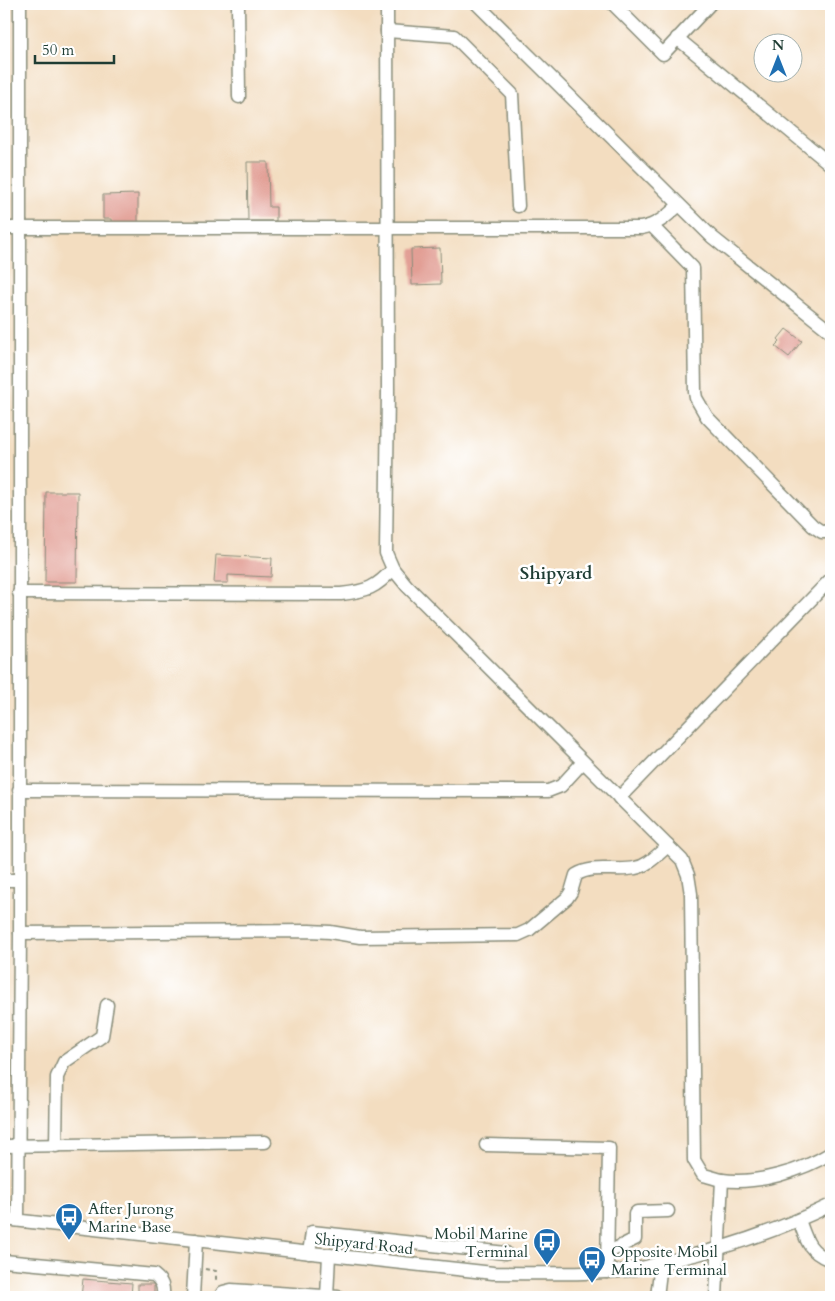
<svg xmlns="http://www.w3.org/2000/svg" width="835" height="1301" viewBox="0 0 835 1301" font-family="Cardo,serif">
	<rect width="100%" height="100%" fill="#fff"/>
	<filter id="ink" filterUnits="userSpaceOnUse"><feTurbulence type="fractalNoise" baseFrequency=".02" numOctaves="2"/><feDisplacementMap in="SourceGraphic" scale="10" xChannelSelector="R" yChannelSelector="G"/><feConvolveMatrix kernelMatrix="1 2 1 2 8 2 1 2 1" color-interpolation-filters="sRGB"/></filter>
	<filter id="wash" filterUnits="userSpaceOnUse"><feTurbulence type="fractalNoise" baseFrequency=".0096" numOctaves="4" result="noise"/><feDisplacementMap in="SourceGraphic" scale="20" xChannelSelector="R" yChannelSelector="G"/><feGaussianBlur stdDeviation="1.12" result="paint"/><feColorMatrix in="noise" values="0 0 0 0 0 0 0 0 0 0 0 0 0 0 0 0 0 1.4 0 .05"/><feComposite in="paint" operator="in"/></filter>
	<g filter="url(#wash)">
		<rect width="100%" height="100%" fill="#f3ddc0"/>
		<g id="blocks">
			<g fill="#e29f95">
				<path d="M247,162H268L269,207H276V221H248Z"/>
				<path d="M138,194V228H112L111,219H103V195Z"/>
				<path d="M440,248L441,284L412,285L411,249Z"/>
				<path d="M786,329L802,341L789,357L775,346L780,341L778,339Z"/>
				<path d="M46,492H78L77,582H45Z"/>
				<path d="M216,555L272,558L271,577L228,575V583H214Z"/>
				<path d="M83,1279L132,1283L131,1297H81Z"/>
				<rect x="138" y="1284" width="16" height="13"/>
			</g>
		</g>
	</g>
	<g filter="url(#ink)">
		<use href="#blocks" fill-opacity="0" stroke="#898d7a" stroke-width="1"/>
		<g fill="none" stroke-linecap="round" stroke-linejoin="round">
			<defs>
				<g id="minor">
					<path d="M238,4L239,97"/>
					<path d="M387,4L388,392L386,553L393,569L407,586L682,860L688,875L691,894L694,1160L703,1175C709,1176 716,1179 722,1180C756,1185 802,1171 831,1153"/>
					<path d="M477,4L712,237L831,332"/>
					<path d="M613,4L663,54L710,4"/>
					<path d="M387,31L454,36L512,94L518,206"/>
					<path d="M677,38L831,165"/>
					<path d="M652,226L693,268L695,392L696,398L707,417L813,526L822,532H831"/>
					<path d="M4,228H641C658,225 667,216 679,205"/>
					<path d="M19,593L341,594C367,591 376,588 393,569"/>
					<path d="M19,790L548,791L561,786L583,762"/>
					<path d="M619,798L831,579"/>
					<path d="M4,880H19"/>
					<path d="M20,933L309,931L330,932L360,937L518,935L529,930L567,898L571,892L576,875C593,864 615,872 635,868C648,866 658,854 668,846"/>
					<path d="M486,1145L609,1148L607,1272"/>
					<path d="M4,1146L265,1142"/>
					<path d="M56,1146L57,1077L64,1062L102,1036L107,1005"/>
					<path d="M4,1219L493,1273C539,1273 584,1275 630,1270C644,1268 659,1263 674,1260C731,1247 779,1230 831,1205"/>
					<path d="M18,1220L20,933V4"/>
					<path d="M799,1220C806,1239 808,1251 828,1259L831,1258"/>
					<path d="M309,1253L312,1232L506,1253"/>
					<path d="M607,1253L635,1239V1214L637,1212L668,1211"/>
					<path d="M4,1261L154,1275C162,1281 164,1287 163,1297"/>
					<path d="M193,1297L196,1240"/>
					<path d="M220,1297L223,1292L231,1290L338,1297"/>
					<path d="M327,1297L329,1255"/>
					<path d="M657,1297L661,1263"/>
					<path d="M716,1297L722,1180"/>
				</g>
			</defs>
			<use href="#minor" stroke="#898d7a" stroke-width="15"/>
			<path stroke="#898d7a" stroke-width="2" stroke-dasharray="4 4" stroke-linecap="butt" d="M205,1269L216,1271V1282"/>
			<use href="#minor" stroke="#fff" stroke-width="12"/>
		</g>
	</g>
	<defs>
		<symbol id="bus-pin" viewBox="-11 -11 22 30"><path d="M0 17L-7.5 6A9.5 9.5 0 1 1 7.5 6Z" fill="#1f6fb2" stroke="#fff"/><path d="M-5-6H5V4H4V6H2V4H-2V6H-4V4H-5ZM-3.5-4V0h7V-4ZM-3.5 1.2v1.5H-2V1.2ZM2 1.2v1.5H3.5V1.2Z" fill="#fff"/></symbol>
	</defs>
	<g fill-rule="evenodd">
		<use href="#bus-pin" x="53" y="1201" width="32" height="43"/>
		<use href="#bus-pin" x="531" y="1226" width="32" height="43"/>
		<use href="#bus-pin" x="576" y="1244" width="32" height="43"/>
	</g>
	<g text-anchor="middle" stroke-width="5" stroke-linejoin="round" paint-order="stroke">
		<g font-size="16" fill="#1f3d34" stroke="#fff" text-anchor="start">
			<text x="88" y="1214">After Jurong<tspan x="88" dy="18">Marine Base</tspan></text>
			<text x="528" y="1239" text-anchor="end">Mobil Marine<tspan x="528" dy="18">Terminal</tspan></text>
			<text x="611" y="1257">Opposite Mobil<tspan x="611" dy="18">Marine Terminal</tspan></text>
		</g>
		<g font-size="16" fill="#1f3d34" stroke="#fff">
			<text transform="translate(364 1243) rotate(6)" y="6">Shipyard Road</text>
		</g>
		<g font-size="18" font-weight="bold" fill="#1f3d34" stroke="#fff">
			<text x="556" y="579">Shipyard</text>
		</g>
	</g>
	<rect width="835" height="1301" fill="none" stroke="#fff" stroke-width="20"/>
	<g transform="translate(778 58)"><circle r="24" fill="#ffffff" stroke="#a5b1ae"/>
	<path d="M0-4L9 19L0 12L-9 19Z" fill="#1f6fb2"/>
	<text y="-8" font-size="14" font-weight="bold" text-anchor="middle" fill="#1f3d34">N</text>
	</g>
	<path d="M35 55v8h79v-8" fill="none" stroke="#1f3d34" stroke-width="2.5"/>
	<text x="42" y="55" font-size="15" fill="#1f3d34" stroke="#ffffff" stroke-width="4" paint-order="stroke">50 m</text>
</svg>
